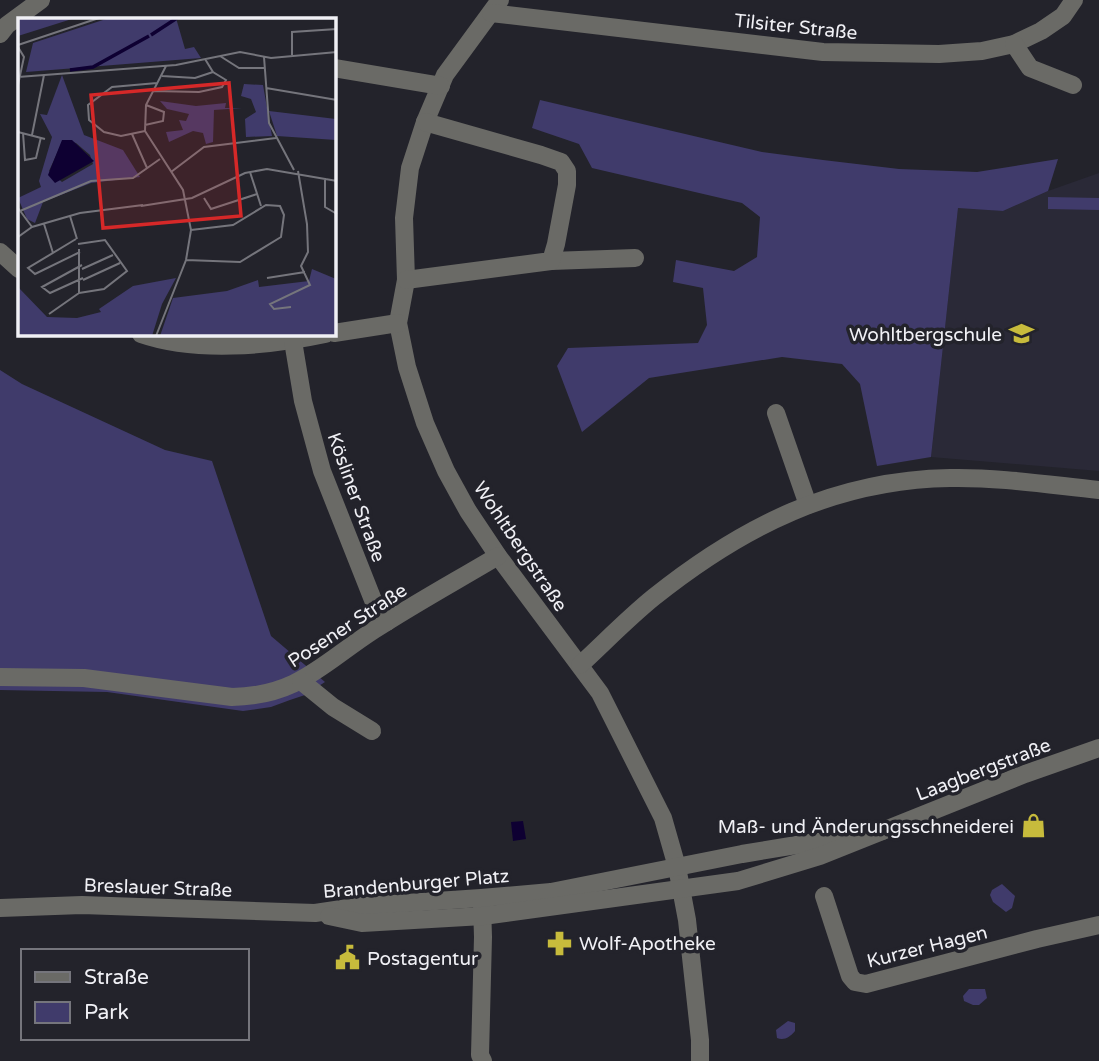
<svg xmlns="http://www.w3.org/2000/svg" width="1099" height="1061" viewBox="0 0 1099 1061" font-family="'Varela Round',sans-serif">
	<rect width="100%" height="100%" fill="#23232b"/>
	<path fill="#2a2937" d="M1099,173V471L931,457L958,207L1003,211L1048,191Z"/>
	<g fill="#403b6b">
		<path d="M540,100L762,152L823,160L899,169L977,172L1058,159L1048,191L1003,211L958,208L931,457L877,466L860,384L842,364L782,357L649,378L582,432L557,366L568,348L698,343L707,325L703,288L673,282L676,260L734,271L757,257L760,217L742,203L592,168L579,144L532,128Z"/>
		<path d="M1048,197L1099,198V210L1048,209Z"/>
		<path d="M0,370L22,384L165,450L212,461L271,636L325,682L305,695L290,700L271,707L243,711L107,692L0,690Z"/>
		<path d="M1002,884L1015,896L1012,908L1006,912L993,902L990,895L992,890Z"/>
		<path d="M969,989H985L987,998L979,1005H973L964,1001L963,996Z"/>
		<path d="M788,1021L795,1023V1031C790,1037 784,1041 777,1038L776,1030Z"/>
	</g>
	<path fill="#0e0032" d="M523,821L526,839L513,841L511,822Z"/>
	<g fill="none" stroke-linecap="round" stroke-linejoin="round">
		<g stroke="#6a6a66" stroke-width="18">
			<path d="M500,0L445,75L425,122L410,168L404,218L406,280L398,323L407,367L425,423L446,471L468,511L498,556L600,693L663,818L677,867L687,920L700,1040V1061"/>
			<path d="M491,13L823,52L939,54L982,51L1014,44L1041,31L1063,16L1074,0"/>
			<path d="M0,34L7,25L41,0"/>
			<path d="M1014,44L1030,68L1073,85"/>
			<path d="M334,68L441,86"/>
			<path d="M0,252L19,269"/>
			<path d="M551,261L635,258"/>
			<path d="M406,280L551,261L556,244L567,185V171L561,162L541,155L425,122"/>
			<path d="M334,333L398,323"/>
			<path d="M141,334C196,353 269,346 325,334"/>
			<path d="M293,341L303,401L322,471L373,600L387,622"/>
			<path d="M776,413L808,505"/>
			<path d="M580,665C605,642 628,618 654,597C743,526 835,480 950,478C999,477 1050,485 1099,490"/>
			<path d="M0,677L84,678L232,697C298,696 323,663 374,630C414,604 456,581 498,556"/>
			<path d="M301,681L333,707L372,731"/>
			<path d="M824,896L850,976L855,982L866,984L1037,939L1099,925"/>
			<path d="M482,905L483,937L480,1055L483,1061"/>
			<path d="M0,908L82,905L315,913L362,906L481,898L551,892L742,854L882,831"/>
			<path d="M329,916L362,923L483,916L738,881L820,856L1025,774L1099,748"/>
		</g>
	</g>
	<defs>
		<symbol id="school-bare" viewBox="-9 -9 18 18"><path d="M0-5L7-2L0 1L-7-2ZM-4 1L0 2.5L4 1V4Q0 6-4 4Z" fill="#c7bb3c" stroke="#23232b" stroke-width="2.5" paint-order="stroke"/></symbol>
		<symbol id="shop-bare" viewBox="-9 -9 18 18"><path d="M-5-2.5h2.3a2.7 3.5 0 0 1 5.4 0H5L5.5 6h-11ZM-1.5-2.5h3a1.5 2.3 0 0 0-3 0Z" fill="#c7bb3c" stroke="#23232b" stroke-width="2.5" paint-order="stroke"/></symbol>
		<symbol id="pharmacy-bare" viewBox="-9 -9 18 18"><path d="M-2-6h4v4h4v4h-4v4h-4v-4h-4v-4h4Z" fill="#c7bb3c" stroke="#23232b" stroke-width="2.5" paint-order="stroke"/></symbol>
		<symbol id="civic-bare" viewBox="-9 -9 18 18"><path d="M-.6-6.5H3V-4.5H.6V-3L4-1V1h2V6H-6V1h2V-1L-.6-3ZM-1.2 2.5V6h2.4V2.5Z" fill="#c7bb3c" stroke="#23232b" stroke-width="2.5" paint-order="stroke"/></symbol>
	</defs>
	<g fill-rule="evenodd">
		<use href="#school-bare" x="1004" y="316" width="35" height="35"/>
		<use href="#shop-bare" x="1016" y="808" width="35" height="35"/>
		<use href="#pharmacy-bare" x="542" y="926" width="35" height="35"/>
		<use href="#civic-bare" x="330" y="940" width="35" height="35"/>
	</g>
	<g text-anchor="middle" stroke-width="7" stroke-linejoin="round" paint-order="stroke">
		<g font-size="19" fill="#f0f0f5" stroke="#23232b">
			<text transform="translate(796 26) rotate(6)" y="7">Tilsiter Straße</text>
			<text transform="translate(357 497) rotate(70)" y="7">Kösliner Straße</text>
			<text transform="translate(521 546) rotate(56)" y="7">Wohltbergstraße</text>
			<text transform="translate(347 625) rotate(-33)" y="7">Posener Straße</text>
			<text transform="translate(983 769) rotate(-21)" y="7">Laagbergstraße</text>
			<text transform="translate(416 883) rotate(-5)" y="7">Brandenburger Platz</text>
			<text transform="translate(158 887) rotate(2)" y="7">Breslauer Straße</text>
			<text transform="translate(927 946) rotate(-14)" y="7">Kurzer Hagen</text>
		</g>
		<g font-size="19" fill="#f0f0f5" stroke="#23232b" text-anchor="end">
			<text x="1002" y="341">Wohltbergschule</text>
			<text x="1014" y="833">Maß- und Änderungsschneiderei</text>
			<text x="579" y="950" text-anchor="start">Wolf-Apotheke</text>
			<text x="367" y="965" text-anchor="start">Postagentur</text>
		</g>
	</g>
	<g transform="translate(18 18)">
		<rect width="318" height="318" fill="#23232b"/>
		<path d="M0,0H57L0,18ZM91,0H158L167,31L176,29L183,40L8,54L15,25ZM44,57L66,117L105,132L122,159L73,165L25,184L17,205L9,201L0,180L23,169L21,163L34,119L22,96L29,97ZM45,122L58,125L72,137L75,146L44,164L31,153ZM226,66L245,67L254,118L228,119L227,101L238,94L233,81L223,78ZM142,83L178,88L208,85L207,90H224L196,92L195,124L188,126L185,115L175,113L151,124L148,114L165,112L161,102L168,103L171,96L149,91ZM251,93L318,101V122L259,118ZM294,251L318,261V318H142L155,280L209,273L240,262L241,269L291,263ZM158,260L144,286L134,318H2L0,269L29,299L59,300L83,294L81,291L115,268Z" fill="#403b6b" fill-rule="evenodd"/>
		<path d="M44,122H54L76,143L37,165L30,157Z" fill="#0e0032"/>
		<path fill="none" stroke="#0e0032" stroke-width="3.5" d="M133,17L159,0M52,52L75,49L131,18"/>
		<path fill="none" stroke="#75757c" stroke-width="2" d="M0,27L81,0M0,29L6,39L0,67M274,37V14L319,11M202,38L221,50H246M246,39L251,105L276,152M144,58L177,60L195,54M0,59L158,47L222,34L253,40L319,34M248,70L319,82M135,73L181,74L204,69L208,62L195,54L187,41M127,107L145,103L146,94L128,87M127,113L103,118L86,114L71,102L70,87L94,69L139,65M0,114L27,121M5,115L7,142L18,140L23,119M114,116L129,150M14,117L26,57M153,154L186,129L258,120M232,154L243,188M307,160V189L319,196M186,180L193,191L239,176M123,188L174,180L227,155L249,151L319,163M0,190L14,209M2,193L73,163L115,160L142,141M52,198L59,221M26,206L35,235M0,219L14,209L62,195L125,187M58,221L10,250L17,256L62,234M60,226L87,222L109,253L86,271L61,275M168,242L222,244L263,219L266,197L262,188L248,187L215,207L173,212M64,247L24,269L32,275L65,260M64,251L95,237M249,260L287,254M65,262L102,245M273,289L256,291L252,286L292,267L283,248L290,234L289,206L280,153M31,296L61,275V231M138,318L168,242L173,212L165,172L127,113L128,87L148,48"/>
		<path fill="#d62828" fill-opacity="0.15" stroke="#d62828" stroke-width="3.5" d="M211,65L223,198L85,210L73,77Z"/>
		<rect width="318" height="318" fill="none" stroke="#f0f0f5" stroke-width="3.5"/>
	</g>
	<rect x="21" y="949" width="228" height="91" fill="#23232b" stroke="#75757c" stroke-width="2"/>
	<rect x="35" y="972" width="35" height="10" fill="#6a6a66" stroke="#75757c" stroke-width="2"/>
	<text x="84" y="984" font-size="21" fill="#f0f0f5">Straße</text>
	<rect x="35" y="1002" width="35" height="21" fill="#403b6b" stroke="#75757c" stroke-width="2"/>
	<text x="84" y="1019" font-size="21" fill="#f0f0f5">Park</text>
</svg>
